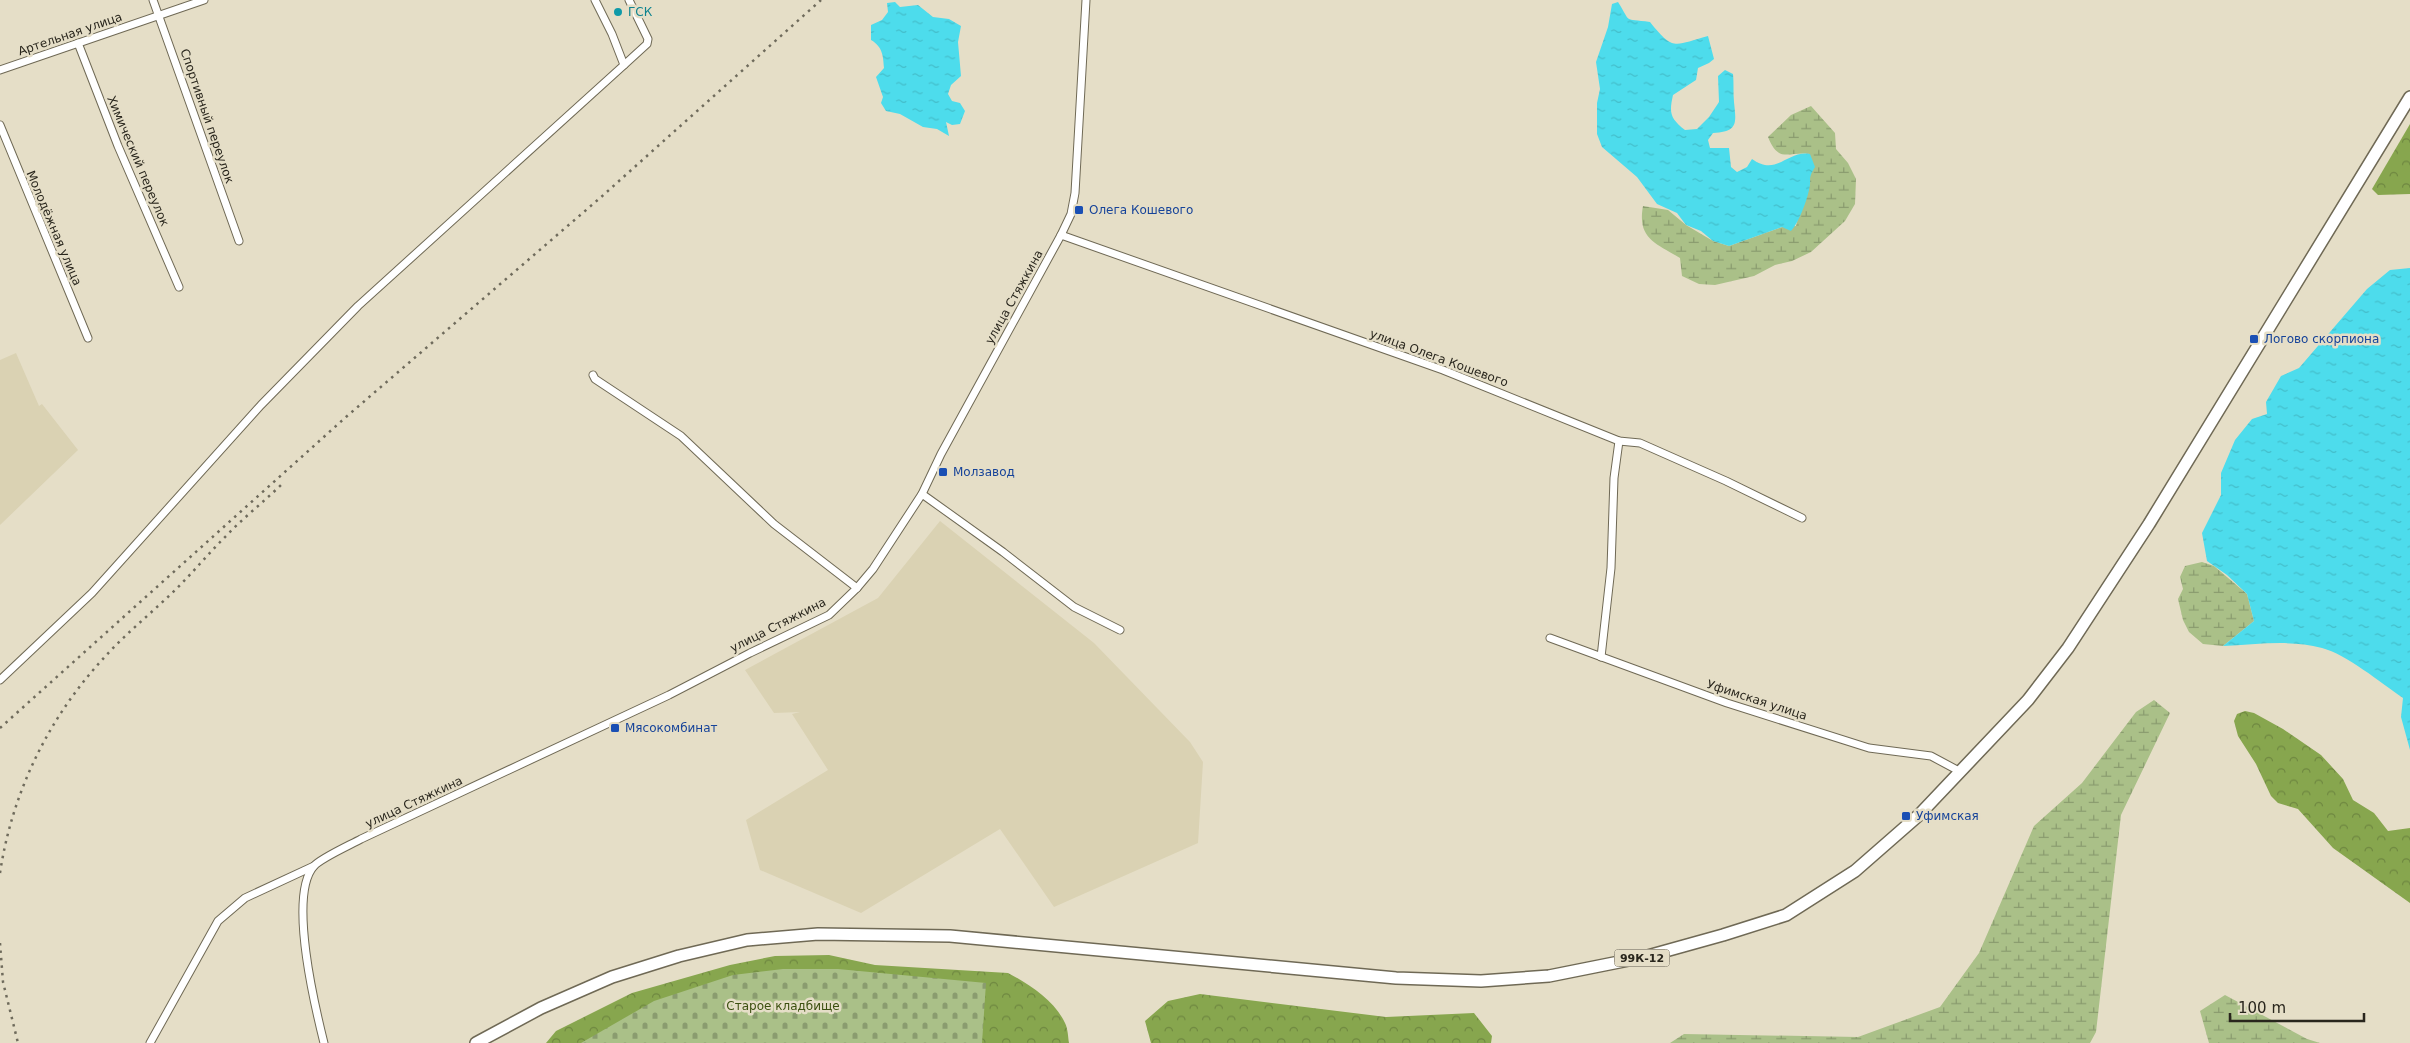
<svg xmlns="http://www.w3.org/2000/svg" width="2410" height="1043" viewBox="0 0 2410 1043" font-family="'DejaVu Sans',sans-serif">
	<defs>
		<pattern id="forest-crowns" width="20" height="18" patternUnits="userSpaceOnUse" patternTransform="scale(1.25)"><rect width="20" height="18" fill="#87a64e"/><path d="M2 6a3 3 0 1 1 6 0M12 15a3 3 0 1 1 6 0" fill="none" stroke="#6e8740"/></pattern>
		<pattern id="wetland-marsh" width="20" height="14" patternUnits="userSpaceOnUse" patternTransform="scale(1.25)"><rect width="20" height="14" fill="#aac088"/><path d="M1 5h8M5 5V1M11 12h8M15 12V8" fill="none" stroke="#8a9c6f"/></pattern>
		<pattern id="cemetery-stones" width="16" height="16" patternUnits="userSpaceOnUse" patternTransform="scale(1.25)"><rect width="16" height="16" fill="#aac088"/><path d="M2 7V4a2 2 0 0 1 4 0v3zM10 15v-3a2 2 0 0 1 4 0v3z" fill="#8a9c6f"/></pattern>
		<pattern id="water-ripples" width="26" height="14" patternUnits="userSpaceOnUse" patternTransform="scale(1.25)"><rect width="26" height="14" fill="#4ddcec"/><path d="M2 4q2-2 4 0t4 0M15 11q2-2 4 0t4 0" fill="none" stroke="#43bdca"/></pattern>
	</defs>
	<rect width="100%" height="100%" fill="#e5dec7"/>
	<g fill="#dad2b3">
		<path d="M16,353L39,406L42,404L78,450L0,525V360Z"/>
		<path d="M940,521L1094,643L1190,742L1203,762L1198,843L1054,907L1000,829L861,913L760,870L746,820L828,770L792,714L800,712L774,713L745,670L878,598Z"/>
	</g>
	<g fill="url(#forest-crowns)">
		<path d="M2410,124V194L2378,195L2372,189Z"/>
		<path d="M2245,711L2254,713L2283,729L2321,755L2343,779L2353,800L2374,813L2388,831L2410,828V903L2333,848L2298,809L2278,803L2271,796L2256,764L2238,736L2234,721L2237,714Z"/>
		<path d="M829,955L875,965L1008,973C1029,984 1055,1001 1065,1023C1068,1029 1068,1037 1069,1043H546L556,1031L632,993L730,965L775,956Z"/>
		<path d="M1200,994L1386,1017L1474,1013L1492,1036L1491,1043H1151L1145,1021L1168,1001Z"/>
	</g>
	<g fill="url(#wetland-marsh)">
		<path d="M1811,106L1835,133L1836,149L1848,163L1856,179L1855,204L1845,221L1811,252L1792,261L1775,265L1754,276L1715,285L1699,284L1682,276L1680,258C1656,243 1637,239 1643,206L1668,210L1686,225L1713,241L1729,246L1782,227L1796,226L1808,179L1810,154C1788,151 1779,164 1768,137L1791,115Z"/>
		<path d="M2202,562L2214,566L2247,594L2254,621L2223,646L2203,644L2189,632L2183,620L2178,599L2183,589L2180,577L2185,566Z"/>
		<path d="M2154,700L2170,713L2121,815L2096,1032L2090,1043H1670L1684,1034L1858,1037L1940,1007L1979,953L2034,826L2082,783L2136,712Z"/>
		<path d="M2225,995L2307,1039L2320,1043H2209L2200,1011Z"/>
	</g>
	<path fill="url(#cemetery-stones)" d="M783,969H838L986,983L982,1043H581L654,1001L733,975Z"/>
	<g fill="url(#water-ripples)">
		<path d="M895,2L900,7L918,5L933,17L949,19L961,26L958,42L961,76L951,85L948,94L952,101L960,103L965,111L960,124L952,125L946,122L949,136L937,129L923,127L900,114L886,111L881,103L883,97L876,77L884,68C883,56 883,47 871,40V25L882,20L888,12L887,3Z"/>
		<path d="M1618,2C1632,24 1622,18 1650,22C1674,52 1674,45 1708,36L1714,59L1709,63L1698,68L1696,80L1673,95C1669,113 1670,118 1685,130L1697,129L1709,117L1719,102L1718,76L1725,70L1733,74C1734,84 1733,93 1734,102C1736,122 1739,132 1713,133L1708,140L1710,148H1729L1731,167L1737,172L1747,167L1752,159C1777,177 1787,150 1810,154L1815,167C1807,180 1812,178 1809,190C1806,203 1799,222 1791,231L1782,227L1729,246L1713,241L1701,231L1686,225L1677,213L1657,204L1637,177L1602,147L1597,134V103L1600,89L1596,62L1608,27L1612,4Z"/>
		<path d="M2410,268V750L2401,717L2403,698C2381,683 2346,654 2322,648C2290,639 2255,645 2223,646L2254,621L2247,594L2227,575L2207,561L2202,533L2221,495V473L2235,440L2252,419L2267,414L2266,402L2281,376L2299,368L2367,289L2390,270Z"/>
	</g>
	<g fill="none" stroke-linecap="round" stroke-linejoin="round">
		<defs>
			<g id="street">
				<path d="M153,0L239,241"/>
				<path d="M78,43L118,146L179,287"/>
				<path d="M624,65L647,44L648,39L629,0"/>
				<path d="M0,70L204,0"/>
				<path d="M0,125L88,338"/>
				<path d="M1061,235L1443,370L1619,441L1640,443L1726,481L1802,518"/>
				<path d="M593,375L595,379L681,436L774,524L857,588"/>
				<path d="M922,494L1003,552L1074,607L1120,630"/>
				<path d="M1550,638L1727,703L1869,748L1931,756L1959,771"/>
				<path d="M1601,657L1611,568L1614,478L1619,441"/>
				<path d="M0,680L92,593L261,405L358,306L624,65L612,34L595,0"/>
				<path d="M150,1043L218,921L245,898L314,866"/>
				<path d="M324,1043C315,1007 288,895 314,866C321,858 350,845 361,839L669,695L750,653L829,615L857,588L873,569L922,494L941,454L1061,235L1071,214L1075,193L1086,0"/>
			</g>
			<path id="primary" d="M476,1043L541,1008L612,977L679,956L747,940L818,934L950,936L1396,978L1481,981L1549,976L1644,957L1723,935L1786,915L1855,871L1919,815L2028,700L2068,648L2149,524L2410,97"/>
		</defs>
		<use href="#street" stroke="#6f6955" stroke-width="9"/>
		<use href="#primary" stroke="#6f6955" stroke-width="14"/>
		<use href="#street" stroke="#fff" stroke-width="7"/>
		<use href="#primary" stroke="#fff" stroke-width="11"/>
		<g stroke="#6f6b5c" stroke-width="2.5" stroke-dasharray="2.5 5" stroke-linecap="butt">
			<path d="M0,728L346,417L600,198L821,0"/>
			<path d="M0,873C12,793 48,719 102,660C123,636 148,616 171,594C190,576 207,555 226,536C244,517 265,501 284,482"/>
			<path d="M0,943L3,982L18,1043"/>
		</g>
	</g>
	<circle fill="#0f9aa8" stroke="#e5dec7" stroke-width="2" cx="618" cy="12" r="5"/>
	<g fill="#1a4fb4" stroke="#e5dec7" stroke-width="2">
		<rect x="1074" y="205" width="10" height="10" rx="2.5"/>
		<rect x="2249" y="334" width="10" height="10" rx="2.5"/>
		<rect x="938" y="467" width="10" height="10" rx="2.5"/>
		<rect x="610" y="723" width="10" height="10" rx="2.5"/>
		<rect x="1901" y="811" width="10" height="10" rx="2.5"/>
	</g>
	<g text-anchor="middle" stroke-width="5" stroke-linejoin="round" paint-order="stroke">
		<rect fill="#e5dec7" stroke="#615d50" stroke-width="1" x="1614.5" y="949.5" width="55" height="17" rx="4"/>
		<g font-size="11" font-weight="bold" fill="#29261d">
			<text x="1642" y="962">99К-12</text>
		</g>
		<g font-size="12" fill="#0d838f" stroke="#e5dec7" text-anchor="start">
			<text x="628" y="16">ГСК</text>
		</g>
		<g font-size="12" fill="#29261d" stroke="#e5dec7">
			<text transform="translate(70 34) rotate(-19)" y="4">Артельная улица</text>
			<text transform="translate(207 116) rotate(71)" y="4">Спортивный переулок</text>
			<text transform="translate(138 161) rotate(67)" y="4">Химический переулок</text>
			<text transform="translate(54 228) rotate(67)" y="4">Молодёжная улица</text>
			<text transform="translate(1014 297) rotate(-61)" y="4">улица Стяжкина</text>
			<text transform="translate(1439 358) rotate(20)" y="4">улица Олега Кошевого</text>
			<text transform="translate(778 625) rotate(-27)" y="4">улица Стяжкина</text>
			<text transform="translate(1757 700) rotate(18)" y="4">Уфимская улица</text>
			<text transform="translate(414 802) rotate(-25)" y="4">улица Стяжкина</text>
		</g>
		<g font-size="12" fill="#164399" stroke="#e5dec7" text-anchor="start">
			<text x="1089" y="214">Олега Кошевого</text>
			<text x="2264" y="343">Логово скорпиона</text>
			<text x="953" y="476">Молзавод</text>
			<text x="625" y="732">Мясокомбинат</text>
			<text x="1916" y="820">Уфимская</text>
		</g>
		<g font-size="12" fill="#3c5010" stroke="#e5dec7">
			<text x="783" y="1010">Старое кладбище</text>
		</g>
	</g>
	<path d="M2230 1013v8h134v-8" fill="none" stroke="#29261d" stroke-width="2.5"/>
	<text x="2238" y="1013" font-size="15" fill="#29261d" stroke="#e5dec7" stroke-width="4" paint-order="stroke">100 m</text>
</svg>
